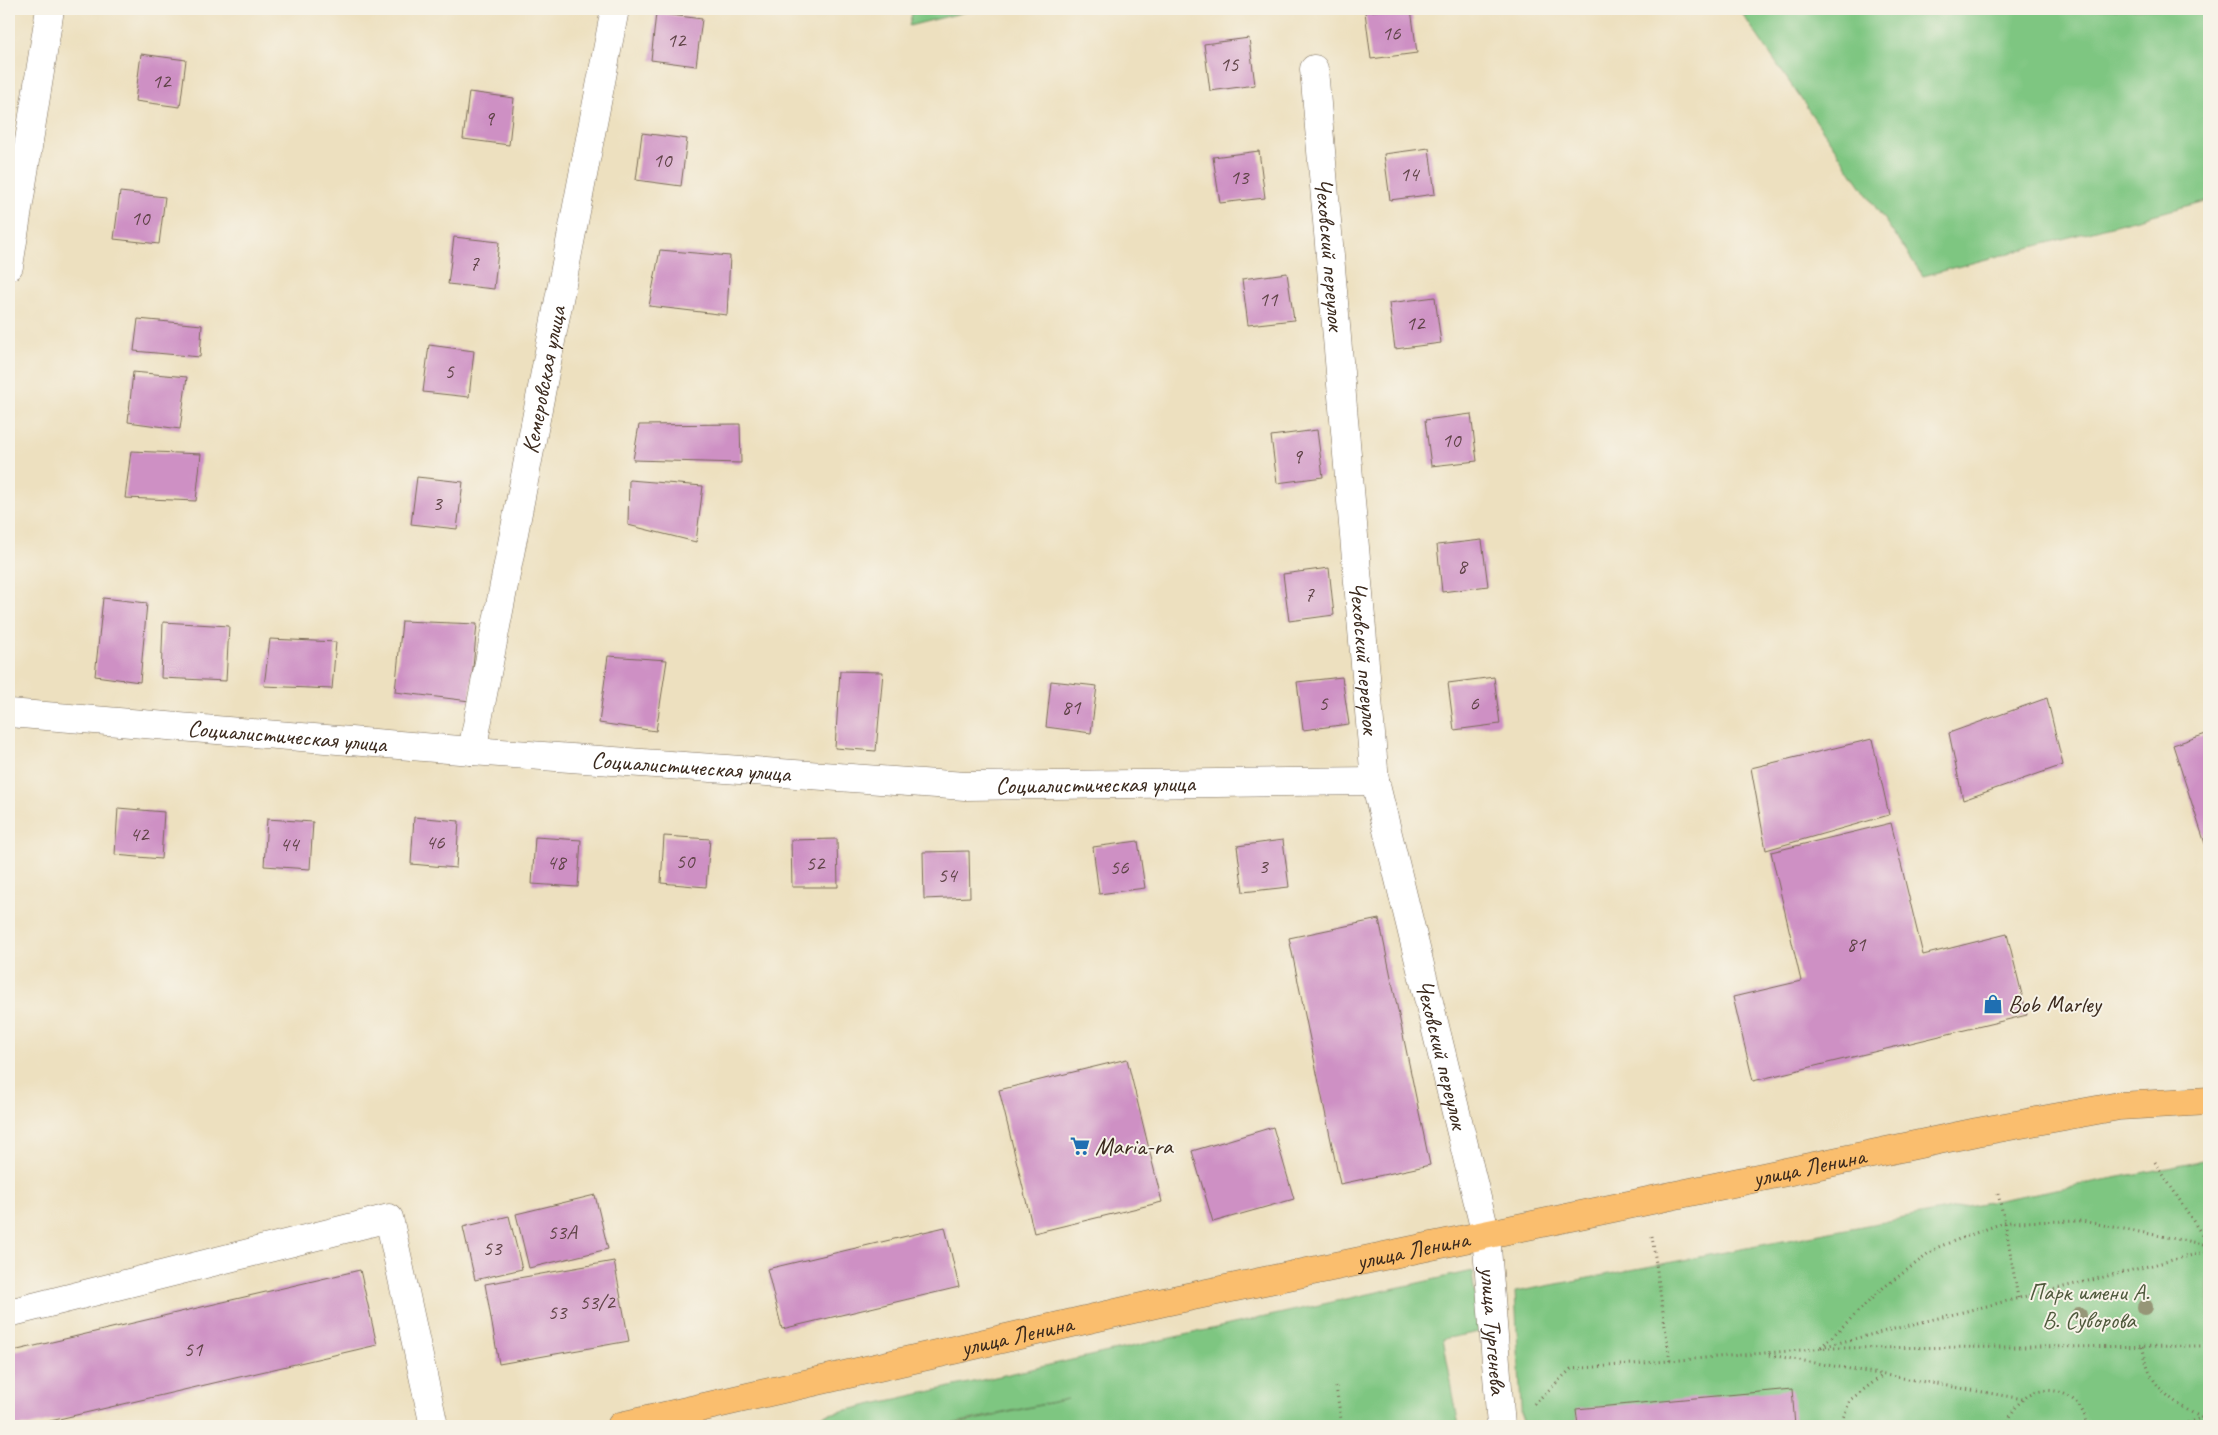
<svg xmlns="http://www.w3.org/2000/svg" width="2218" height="1435" viewBox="0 0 2218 1435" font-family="Caveat,sans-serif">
	<rect width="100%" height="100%" fill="#f7f3e8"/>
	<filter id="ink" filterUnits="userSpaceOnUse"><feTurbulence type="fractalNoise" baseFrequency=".02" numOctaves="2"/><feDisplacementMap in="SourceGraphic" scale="10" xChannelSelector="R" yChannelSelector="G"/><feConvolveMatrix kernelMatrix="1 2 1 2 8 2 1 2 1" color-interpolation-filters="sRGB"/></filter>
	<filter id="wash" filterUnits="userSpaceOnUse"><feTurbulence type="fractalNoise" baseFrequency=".0096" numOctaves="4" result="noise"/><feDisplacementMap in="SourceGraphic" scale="20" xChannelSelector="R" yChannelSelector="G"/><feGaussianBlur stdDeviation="1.12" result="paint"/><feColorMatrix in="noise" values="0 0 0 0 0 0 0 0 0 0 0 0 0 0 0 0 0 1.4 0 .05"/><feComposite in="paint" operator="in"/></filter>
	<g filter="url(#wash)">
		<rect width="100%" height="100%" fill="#ede0bf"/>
		<g fill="#7ec681" stroke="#5c7850">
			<path d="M913,9H977L909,26Z"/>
			<path d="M1739,9H2209V200L1923,276Z"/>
			<path d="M2209,1160V1426H1522L1515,1292Z"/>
			<path d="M1472,1271L1479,1332L1443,1339L1459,1426H949L1067,1399L942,1426H775Z"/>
		</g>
		<g id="blocks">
			<g fill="#ce90c4">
				<path d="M1393,9H1411L1417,53L1371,59L1365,12Z"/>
				<path d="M656,13L702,19L696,66L651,60Z"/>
				<path d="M1249,38L1255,85L1210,91L1204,44Z"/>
				<path d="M141,54L186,60L180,107L135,101Z"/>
				<path d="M469,92L514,98L509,145L463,139Z"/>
				<path d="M642,133L687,139L681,186L636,180Z"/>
				<path d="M1429,148L1435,194L1390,200L1384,154Z"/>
				<path d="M1259,151L1265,198L1220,203L1213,157Z"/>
				<path d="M120,192L165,197L159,244L114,239Z"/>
				<path d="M454,237L499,242L494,289L448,284Z"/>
				<path d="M660,250L730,256L727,315L649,306Z"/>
				<path d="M1287,273L1294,320L1248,325L1242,279Z"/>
				<path d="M1435,297L1441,343L1395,349L1389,303Z"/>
				<path d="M138,319L202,325L200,357L134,351Z"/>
				<path d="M429,345L474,351L469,397L423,392Z"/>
				<path d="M133,372L187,377L180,429L128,422Z"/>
				<path d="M1471,414L1477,461L1431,466L1425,420Z"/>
				<path d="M740,424L741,463L633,460L639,425Z"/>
				<path d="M1317,430L1323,477L1277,483L1271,436Z"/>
				<path d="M131,451L201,454L196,501L125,498Z"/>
				<path d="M417,477L463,482L457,529L411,524Z"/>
				<path d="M629,480L703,486L696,542L628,525Z"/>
				<path d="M1482,540L1488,586L1442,592L1437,545Z"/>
				<path d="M1329,568L1334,615L1289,621L1283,574Z"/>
				<path d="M103,598L147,603L140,682L95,676Z"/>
				<path d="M402,621L477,624L470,701L395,692Z"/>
				<path d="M163,622L229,626L226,681L161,678Z"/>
				<path d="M270,639L336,642L332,689L264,686Z"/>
				<path d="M608,656L667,660L656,731L599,723Z"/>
				<path d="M840,671L883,672L876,751L835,748Z"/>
				<path d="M1342,677L1349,724L1303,730L1297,682Z"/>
				<path d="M1494,677L1500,724L1454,730L1448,683Z"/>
				<path d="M1051,681L1097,686L1091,733L1046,727Z"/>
				<path d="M2047,698L2063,765L1963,800L1949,733Z"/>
				<path d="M2209,733V856L2173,745Z"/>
				<path d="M1872,739L1889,815L1766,850L1751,768Z"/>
				<path d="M118,808L164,812L161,859L115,855Z"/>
				<path d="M414,817L459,821L456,868L411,864Z"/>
				<path d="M267,819L313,822L310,869L264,866Z"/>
				<path d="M1891,823L1923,955L2007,934L2027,1015L1753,1081L1733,997L1801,981L1771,852Z"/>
				<path d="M664,836L710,839L706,887L661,883Z"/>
				<path d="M535,837L581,840L578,887L532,884Z"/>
				<path d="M837,839L838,887H792L791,840Z"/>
				<path d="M1283,840L1289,887L1243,892L1237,846Z"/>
				<path d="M1138,841L1145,888L1099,894L1093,847Z"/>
				<path d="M969,851L970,897L924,899L923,852Z"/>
				<path d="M1379,919L1430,1165L1340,1184L1289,938Z"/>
				<path d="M1127,1059L1162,1202L1034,1233L999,1090Z"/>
				<path d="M1273,1127L1294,1199L1213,1222L1192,1151Z"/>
				<path d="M595,1195L608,1249L529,1268L516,1214Z"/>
				<path d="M509,1216L522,1269L475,1280L463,1227Z"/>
				<path d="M945,1227L959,1287L782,1329L767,1269Z"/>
				<path d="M614,1261L629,1341L499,1364L485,1284Z"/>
				<path d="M360,1270L377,1345L29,1426H9V1352Z"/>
				<path d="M1792,1389L1795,1426H1578L1576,1409Z"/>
			</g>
		</g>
	</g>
	<g filter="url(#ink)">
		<use href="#blocks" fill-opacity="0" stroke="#796a56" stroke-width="1"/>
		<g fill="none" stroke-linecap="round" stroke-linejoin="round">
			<defs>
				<g id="minor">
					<path id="s1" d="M1314,69L1375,781L1486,1235L1501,1426"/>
					<path d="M9,266L50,9"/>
					<path id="s2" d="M9,713L472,751L965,786L1375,781"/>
					<path id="s3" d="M472,751L615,9"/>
					<path d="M9,1313L389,1218L434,1426"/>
				</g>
				<g id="major">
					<path id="s4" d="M621,1426L1164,1302L1977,1132L2119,1106L2209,1101"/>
				</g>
			</defs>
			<use href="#minor" stroke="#796a56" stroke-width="29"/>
			<use href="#major" stroke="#796a56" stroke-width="29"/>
			<g stroke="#796a56" stroke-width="3" stroke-dasharray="1 4" stroke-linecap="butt">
				<path d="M2155,1162L2208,1244"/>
				<path d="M1998,1194L2005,1222L2018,1298"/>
				<path d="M1652,1236L1670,1361"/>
				<path d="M2209,1239V1256"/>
				<path d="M1821,1347L1884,1287L1938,1247L2005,1222L2082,1221L2208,1245"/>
				<path d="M1821,1347L2209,1251"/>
				<path d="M2142,1347C2145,1355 2146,1365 2150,1373C2160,1395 2188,1412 2209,1421"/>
				<path d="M1770,1355L2023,1399"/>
				<path d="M1336,1387L1342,1426"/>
				<path d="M1534,1404L1571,1369L1826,1348L2209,1346"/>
				<path d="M1840,1426L1850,1400L1883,1375"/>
				<path d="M2007,1426C2019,1379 2077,1378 2088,1426"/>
				<path d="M2178,1426L2201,1418"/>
			</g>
			<use href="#minor" stroke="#fff" stroke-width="28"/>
			<use href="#major" stroke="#fabe6e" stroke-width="28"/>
		</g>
		<g fill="#969677">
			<circle cx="2145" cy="1307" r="8"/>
			<circle cx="2079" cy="1315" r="8"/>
		</g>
	</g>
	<defs>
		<symbol id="shop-bare" viewBox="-9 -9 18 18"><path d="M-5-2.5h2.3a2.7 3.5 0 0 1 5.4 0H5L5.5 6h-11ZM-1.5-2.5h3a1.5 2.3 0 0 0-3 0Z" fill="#1f6fb2" stroke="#f7f3e8" stroke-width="2.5" paint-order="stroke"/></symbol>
		<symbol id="supermarket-bare" viewBox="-9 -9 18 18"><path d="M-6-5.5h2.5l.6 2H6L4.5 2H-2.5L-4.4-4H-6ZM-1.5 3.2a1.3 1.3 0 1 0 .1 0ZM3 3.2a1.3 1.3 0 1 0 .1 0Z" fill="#1f6fb2" stroke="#f7f3e8" stroke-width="2.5" paint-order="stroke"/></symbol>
	</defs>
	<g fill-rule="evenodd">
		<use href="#shop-bare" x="1979" y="990" width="28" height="28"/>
		<use href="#supermarket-bare" x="1066" y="1132" width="28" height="28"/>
	</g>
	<g text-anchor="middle" stroke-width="4" stroke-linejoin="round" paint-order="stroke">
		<g font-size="21" fill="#604448">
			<text x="1391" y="40">16</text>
			<text x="676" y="47">12</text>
			<text x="1229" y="71">15</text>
			<text x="161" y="88">12</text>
			<text x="489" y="125">9</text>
			<text x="662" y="167">10</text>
			<text x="1409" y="181">14</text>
			<text x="1239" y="184">13</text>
			<text x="140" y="225">10</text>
			<text x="474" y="270">7</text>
			<text x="1268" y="306">11</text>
			<text x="1415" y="330">12</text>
			<text x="449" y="378">5</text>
			<text x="1451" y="447">10</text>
			<text x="1297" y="463">9</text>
			<text x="437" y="510">3</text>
			<text x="1462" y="573">8</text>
			<text x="1309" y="601">7</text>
			<text x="1323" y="710">5</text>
			<text x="1474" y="710">6</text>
			<text x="1071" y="714">81</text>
			<text x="139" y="841">42</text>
			<text x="435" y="849">46</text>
			<text x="289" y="851">44</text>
			<text x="685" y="868">50</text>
			<text x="556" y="869">48</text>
			<text x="815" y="870">52</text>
			<text x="1263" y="873">3</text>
			<text x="1119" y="874">56</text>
			<text x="947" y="882">54</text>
			<text x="1856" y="951">81</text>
			<text x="562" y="1239">53А</text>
			<text x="492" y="1255">53</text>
			<text x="597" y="1309">53/2</text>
			<text x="557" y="1319">53</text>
			<text x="193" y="1356">51</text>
		</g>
		<g font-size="24" fill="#3b2a1e" stroke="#f7f3e8">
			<text dy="8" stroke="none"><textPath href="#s1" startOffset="186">Чеховский переулок</textPath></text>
			<text dy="8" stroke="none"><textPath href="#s3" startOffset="378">Кемеровская улица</textPath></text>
			<text dy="8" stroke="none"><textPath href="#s1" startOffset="591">Чеховский переулок</textPath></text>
			<text dy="8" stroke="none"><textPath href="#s2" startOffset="279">Социалистическая улица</textPath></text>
			<text dy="8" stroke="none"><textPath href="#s2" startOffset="684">Социалистическая улица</textPath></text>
			<text dy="8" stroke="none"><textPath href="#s2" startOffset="1089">Социалистическая улица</textPath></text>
			<text dy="8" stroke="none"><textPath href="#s1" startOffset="996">Чеховский переулок</textPath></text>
			<text dy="8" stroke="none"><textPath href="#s4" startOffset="1216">улица Ленина</textPath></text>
			<text dy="8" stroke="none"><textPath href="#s4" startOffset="811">улица Ленина</textPath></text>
			<text dy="8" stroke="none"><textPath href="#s1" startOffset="1278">улица Тургенева</textPath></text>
			<text dy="8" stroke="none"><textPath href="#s4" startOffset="406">улица Ленина</textPath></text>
		</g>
		<g font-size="24" fill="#3b2a1e" stroke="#f7f3e8" text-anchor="start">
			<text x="2008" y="1012">Bob Marley</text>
			<text x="1095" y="1154">Maria-ra</text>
		</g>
		<g font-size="24" fill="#4f593c" stroke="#f7f3e8">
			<text x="2089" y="1300">Парк имени А.<tspan x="2089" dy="28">В. Суворова</tspan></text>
		</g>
	</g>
	<rect width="2218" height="1435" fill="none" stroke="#f7f3e8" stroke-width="30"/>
</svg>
